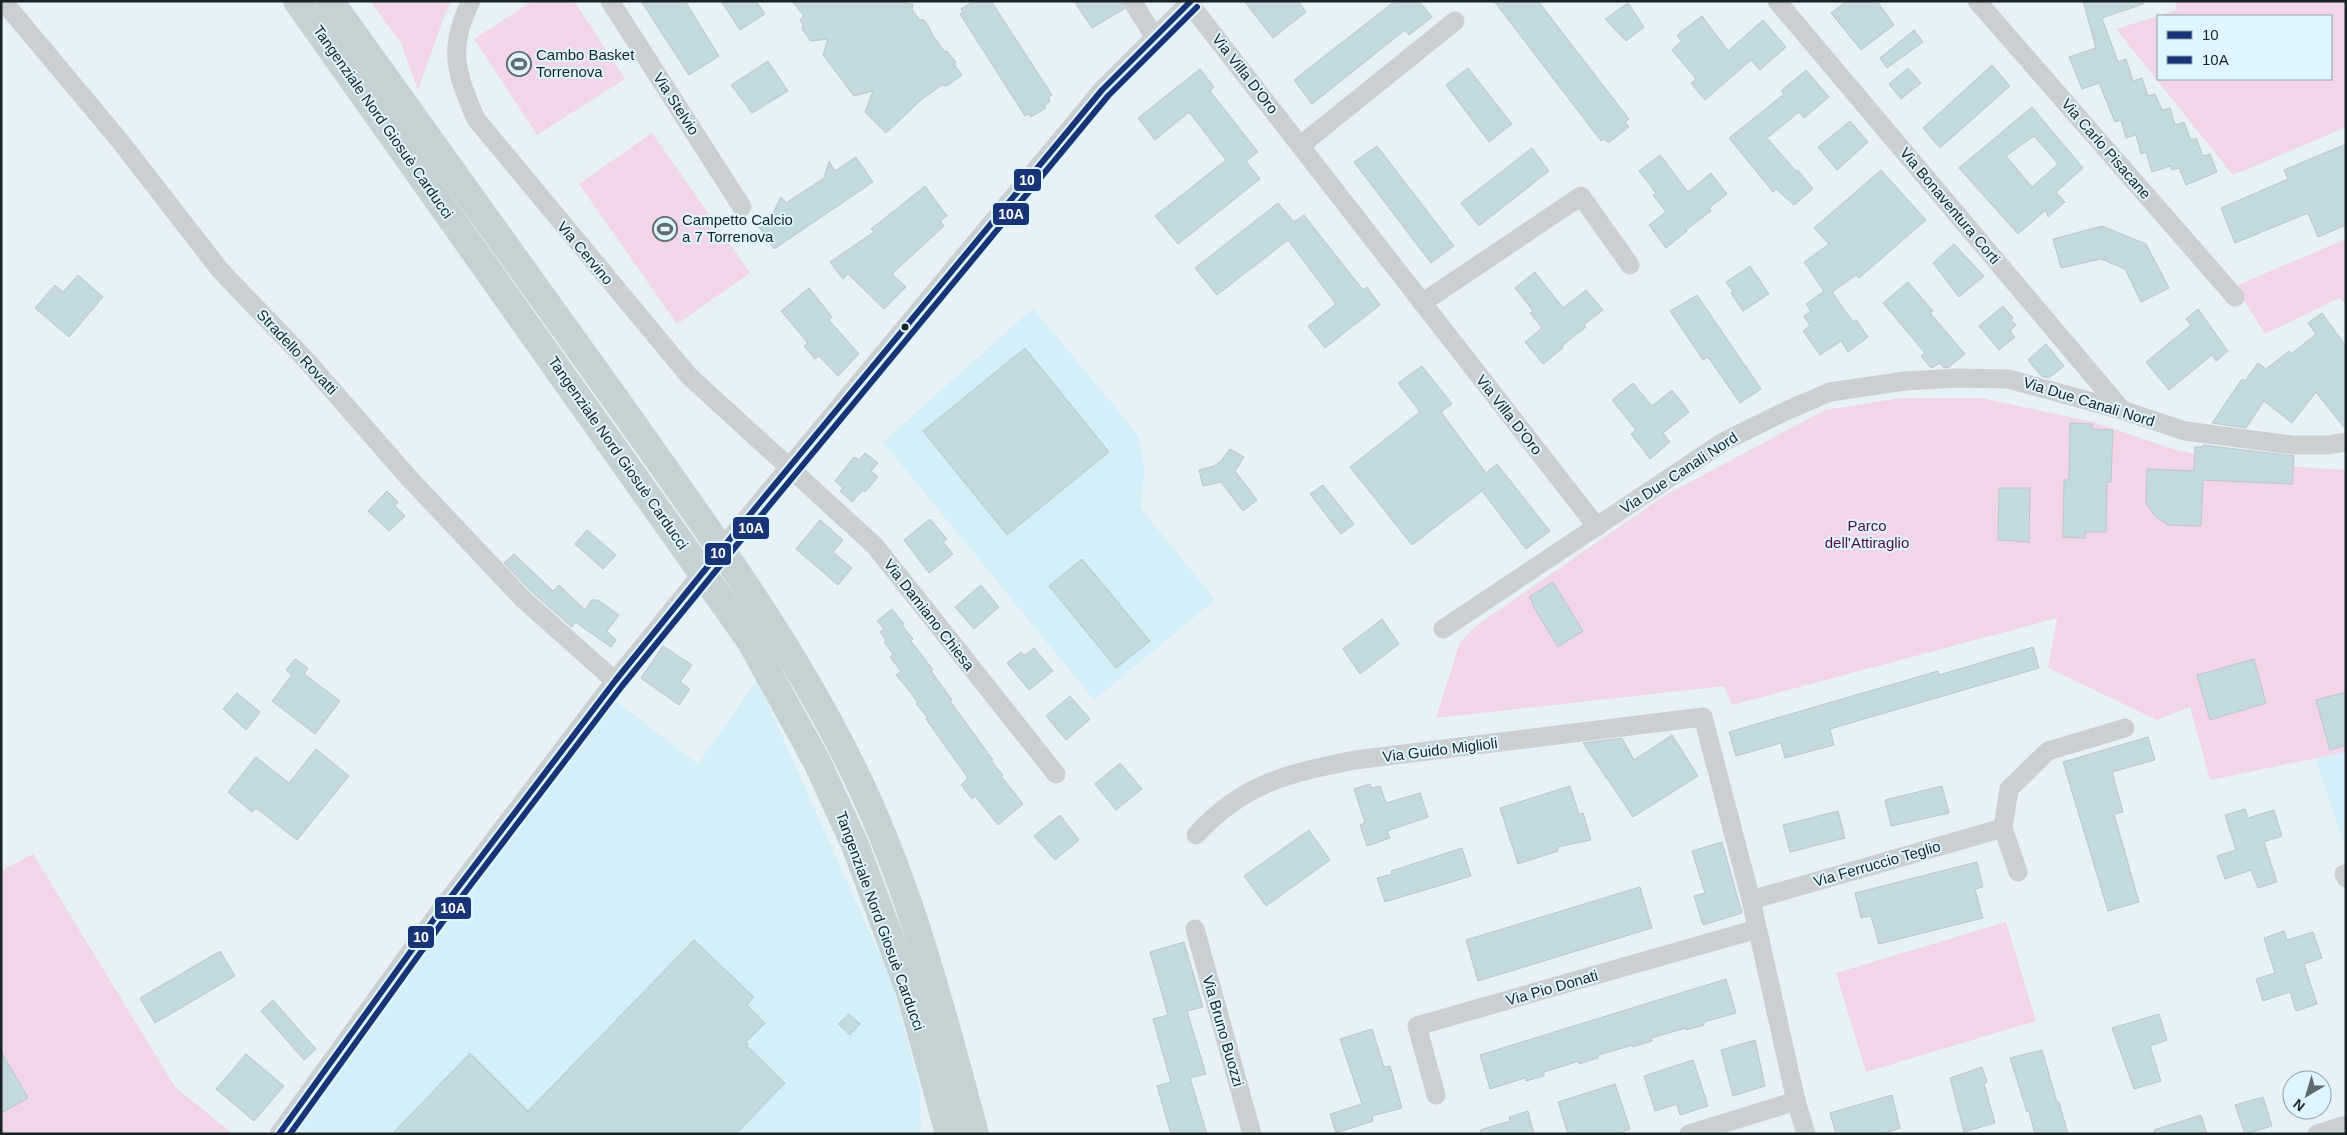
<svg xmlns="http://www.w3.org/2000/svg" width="2347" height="1135" viewBox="0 0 2347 1135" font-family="Helvetica,sans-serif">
	<rect width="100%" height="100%" fill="#e6f2f7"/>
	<g fill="#d5eff9">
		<path d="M1033,308L1139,436L1145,472L1140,507L1215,600L1094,700L883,442Z"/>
		<path d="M757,680L892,982L920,1088L921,1134H289L343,1052L613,699L698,764Z"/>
		<path d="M2346,752V849L2315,758Z"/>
	</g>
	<g fill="#f2d4eb" fill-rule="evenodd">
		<path d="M370,1H452L445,14L418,90L401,43Z"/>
		<path d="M533,1H574L625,79L537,135L474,39Z"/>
		<path d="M2175,1H2346V127L2233,175L2116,29L2177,10ZM2158,16H2331V79H2158Z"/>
		<path d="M652,133L750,273L677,324L579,184Z"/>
		<path d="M2346,239V305L2340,298L2265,334L2235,286Z"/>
		<path d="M1901,398H1981L2093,422L2173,449L2229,462L2346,470V752L2210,780L2190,707L2157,720L2048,668L2057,618L1732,705L1724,686L1436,718L1460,642L1477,625L1664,496L1825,410Z"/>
		<path d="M33,854L175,1087L233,1134H1V871Z"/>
		<path d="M2006,922L2036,1021L1866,1072L1836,973Z"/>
	</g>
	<g fill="#c3d9e0" stroke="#bbc5ca" fill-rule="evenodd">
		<path d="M641,1H685L719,56L689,75Z"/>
		<path d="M721,1H756L765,14L740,30Z"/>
		<path d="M792,1H906L907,4H913L912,10L920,20H924L929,27L933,36L944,51H947L955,61V66L962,75L947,86L942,85L921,100L886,133L865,112L873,91L854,96L823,55L828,39L811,41L802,29L803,25L800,20L804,16Z"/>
		<path d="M974,1H991L1052,95L1048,97L1050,101L1044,106L1046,108L1031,117L1029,114L1025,116L960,14L963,12L961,9Z"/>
		<path d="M1074,1H1121L1124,9L1092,28Z"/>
		<path d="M1244,1H1298L1306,12L1273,38Z"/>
		<path d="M1395,1H1419L1432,17L1409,35L1405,30L1312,104L1294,80Z"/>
		<path d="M1494,1H1538L1629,119L1625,122L1629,127L1608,143L1604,139L1601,141Z"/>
		<path d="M1846,1H1877L1894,25L1861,50L1831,13Z"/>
		<path d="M2083,1H2143V4L2102,18L2118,62L2126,59L2133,81L2142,78L2148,96L2155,94L2162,110L2170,108L2175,125L2184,122L2191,140L2196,138L2203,156L2210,154L2217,172L2186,185L2179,168L2172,170L2170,166L2152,172L2146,152L2141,154L2136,135L2126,138L2121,120L2115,122L2099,83L2082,89L2069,57L2096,48Z"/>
		<path d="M1628,3L1644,27L1626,41L1605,19Z"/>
		<path d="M1702,16L1728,51L1763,20L1786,47L1760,70L1751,60L1705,100L1691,83L1696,79L1672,50L1681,41L1677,35Z"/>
		<path d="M1914,30L1923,42L1887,68L1880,58Z"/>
		<path d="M768,61L788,91L752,113L731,85Z"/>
		<path d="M1992,65L2010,86L1940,148L1923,128Z"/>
		<path d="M1468,68L1512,124L1489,142L1446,85Z"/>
		<path d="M1908,68L1921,83L1901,99L1889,84Z"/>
		<path d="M1200,69L1214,87L1210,91L1258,152L1246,161L1260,179L1178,244L1155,216L1226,160L1189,112L1155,140L1138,118Z"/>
		<path d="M1806,70L1829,97L1804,118L1799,112L1767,138L1796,171L1798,170L1813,189L1794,205L1776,189L1773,192L1729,138L1784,94L1781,91Z"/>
		<path d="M2032,107L2083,168L2056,192L2065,202L2048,217L2046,210L2018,234L1959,168ZM2034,136L2058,164L2032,187L2006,156Z"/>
		<path d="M1850,121L1868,142L1837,170L1818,147Z"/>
		<path d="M2346,144V225L2318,237L2308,213L2235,243L2221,208L2288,179L2284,170Z"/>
		<path d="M1377,146L1454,246L1431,263L1354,162Z"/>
		<path d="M1532,148L1549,171L1479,226L1461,203Z"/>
		<path d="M1660,155L1688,192L1711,173L1727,194L1709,208L1711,211L1686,230L1687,231L1666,248L1649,225L1666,212L1653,195L1656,193L1639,171Z"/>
		<path d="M856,157L873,182L774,249L757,224L773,213L781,197L786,203L824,178L829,161L835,171Z"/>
		<path d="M1881,170L1926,220L1859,278L1856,275L1832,292L1853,322L1856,320L1868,337L1848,352L1841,341L1820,355L1803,331L1810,326L1804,316L1811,311L1806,304L1824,291L1804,262L1829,244L1814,228Z"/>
		<path d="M925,186L947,216L940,221L944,226L892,274L906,287L884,309L848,274L843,279L830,262L874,232L871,229Z"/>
		<path d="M1278,203L1294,222L1304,215L1363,290L1367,287L1380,305L1325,348L1308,326L1336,304L1288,240L1217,295L1195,268Z"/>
		<path d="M2102,226L2146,244L2169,288L2141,302L2125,269L2101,259L2061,268L2053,239Z"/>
		<path d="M1954,244L1984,276L1959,297L1933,263Z"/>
		<path d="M1750,266L1769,294L1743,311L1731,293L1733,292L1726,282Z"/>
		<path d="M1535,272L1563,308L1586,290L1603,310L1584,325L1586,327L1562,346L1563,348L1543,364L1525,342L1542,328L1530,313L1533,311L1515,288Z"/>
		<path d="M78,275L103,297L69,337L35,308L55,285L63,292Z"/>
		<path d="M1908,282L1933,311L1930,313L1965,354L1949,367L1944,368L1940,363L1931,368L1921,356L1925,353L1883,303Z"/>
		<path d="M809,288L832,317L829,320L859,354L838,376L819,356L815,359L804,346L808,343L781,311Z"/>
		<path d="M1697,295L1761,389L1740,403L1708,357L1703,360L1670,311Z"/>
		<path d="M2003,306L2013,318L2011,320L2016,325L2010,331L2015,337L1999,350L1979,326Z"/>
		<path d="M2198,309L2228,351L2216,361L2212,355L2169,390L2146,362L2191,325L2186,319Z"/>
		<path d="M2322,313L2346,346V430L2316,392L2292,423L2264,401L2246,428L2212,423L2242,379L2245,381L2258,363L2266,369L2289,351L2291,354L2316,334L2308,323Z"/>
		<path d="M2046,344L2064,366L2049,378L2041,376L2028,360Z"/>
		<path d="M1025,348L1109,452L1007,535L923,431Z"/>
		<path d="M1422,366L1452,404L1441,412L1486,473L1497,464L1550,531L1526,549L1482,491L1412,545L1350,467L1420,412L1398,383Z"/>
		<path d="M1633,383L1652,406L1672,390L1689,412L1663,433L1670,442L1650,459L1631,434L1636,430L1612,400Z"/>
		<path d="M2070,423L2092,424V429L2113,430L2111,482H2107L2106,532H2085V538L2063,537L2064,480H2069Z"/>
		<path d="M2203,445L2294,456L2292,484L2203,480L2201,526L2168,525L2155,516L2146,503L2147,469L2194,471L2195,447H2202Z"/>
		<path d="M1230,449L1244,457L1235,471L1257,500L1243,511L1221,482L1203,486L1199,470L1214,466L1221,461Z"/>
		<path d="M865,453L878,463L871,471L878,477L865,492L863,490L852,502L840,491L843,488L835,481L854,457L859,460Z"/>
		<path d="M1323,485L1354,524L1341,534L1310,494Z"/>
		<path d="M1999,488H2030L2029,542L1998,540Z"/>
		<path d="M387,491L398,502L395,506L405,516L389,531L368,511Z"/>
		<path d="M930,519L947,539L943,542L953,554L929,573L904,540Z"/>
		<path d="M820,520L843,540L833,552L852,568L838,585L796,549Z"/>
		<path d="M587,530L616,555L603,569L575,544Z"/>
		<path d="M514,554L553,591L559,585L585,610L592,600H598L619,615L607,631L616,640L611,647L575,622L572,627L532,592L504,563Z"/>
		<path d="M1082,559L1150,641L1116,668L1049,586Z"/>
		<path d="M1553,582L1583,631L1558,647L1533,606L1534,605L1529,597Z"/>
		<path d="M981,585L999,607L974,629L955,607Z"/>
		<path d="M892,609L904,624L902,625L913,639L911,641L933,670L931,671L952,700L950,701L993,760L991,761L1003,775L1001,776L1023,804L998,825L975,796L972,799L961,785L968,778L926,719L928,718L916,704L918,703L907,688L896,675L901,671L890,657L893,654L884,642L886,640L880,632L884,629L877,621Z"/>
		<path d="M1382,619L1399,644L1360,674L1343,649Z"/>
		<path d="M663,646L692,665L680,682L690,689L679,705L641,678Z"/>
		<path d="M2033,647L2039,668L1830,729L1834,745L1785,758L1781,743L1736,756L1729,732L1938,671L1939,675Z"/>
		<path d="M1034,648L1053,671L1029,690L1007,663L1021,652L1024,656Z"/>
		<path d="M295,659L308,668L304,674L340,701L315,734L272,701L292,675L286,670Z"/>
		<path d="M2254,659L2266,703L2210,720L2197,675Z"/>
		<path d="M2346,692V745L2330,750L2316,700Z"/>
		<path d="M237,693L260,712L246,730L223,709Z"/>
		<path d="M1070,696L1090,719L1066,740L1046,716Z"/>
		<path d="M1672,735L1698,776L1633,817L1583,743L1622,738L1634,760Z"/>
		<path d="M2148,737L2155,760L2112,772L2123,812L2114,814L2139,902L2108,911L2063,762Z"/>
		<path d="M316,749L349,776L297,840L256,808L252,812L228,792L256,757L289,783Z"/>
		<path d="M1120,763L1142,789L1116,810L1095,784Z"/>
		<path d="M1370,784L1372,788L1380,786L1386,803L1420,793L1428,817L1387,831L1390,838L1367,846L1360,825L1365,823L1354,789Z"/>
		<path d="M1570,786L1579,814L1583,813L1591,840L1557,847L1558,851L1518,864L1500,808Z"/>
		<path d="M1942,786L1949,813L1891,826L1885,800Z"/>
		<path d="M2245,809L2248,818L2274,810L2282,836L2264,842L2277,882L2258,888L2251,870L2225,879L2217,856L2236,850L2225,815Z"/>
		<path d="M1838,811L1845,838L1790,852L1783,825Z"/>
		<path d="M1060,815L1079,840L1055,860L1034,836Z"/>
		<path d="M1309,830L1330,860L1266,906L1244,876Z"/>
		<path d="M1722,842L1742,913L1703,925L1694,896L1705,893L1692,851Z"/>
		<path d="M1462,848L1471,876L1385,902L1377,878L1392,874L1391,871Z"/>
		<path d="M1977,862L1983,887L1975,889L1983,918L1879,944L1871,916L1861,918L1855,893Z"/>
		<path d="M1640,887L1652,928L1478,981L1466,940Z"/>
		<path d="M2284,931L2287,940L2313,932L2322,958L2304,964L2317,1004L2296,1011L2290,992L2263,1001L2256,979L2275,973L2264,938Z"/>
		<path d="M694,940L754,997L747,1005L765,1023L746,1042L748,1044L746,1045L785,1083L736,1134H392L470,1053L528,1111Z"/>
		<path d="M1184,942L1203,1007L1187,1011L1206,1074L1190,1078L1207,1134H1171L1157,1086L1171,1082L1153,1019L1168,1015L1150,952Z"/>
		<path d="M220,951L235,976L155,1023L140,998Z"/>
		<path d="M1726,979L1736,1013L1704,1022V1025L1686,1030V1028L1651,1038L1652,1041L1633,1047V1045L1598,1055V1058L1579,1064V1061L1544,1072V1076L1526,1081L1525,1078L1490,1089L1480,1055Z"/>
		<path d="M273,1000L316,1049L304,1060L261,1011Z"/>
		<path d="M849,1014L860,1024L850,1035L838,1024Z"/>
		<path d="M2159,1014L2167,1040L2150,1046L2161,1081L2134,1089L2112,1028Z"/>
		<path d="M1372,1029L1384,1067L1390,1066L1402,1108L1372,1116L1373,1121L1336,1133L1330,1114L1362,1104L1340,1039Z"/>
		<path d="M1755,1040L1765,1086L1733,1096L1721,1050Z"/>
		<path d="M2042,1050L2057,1102H2059L2068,1134H2035L2029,1111L2027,1112L2010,1058Z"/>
		<path d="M1,1051L28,1098L1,1113Z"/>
		<path d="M246,1054L284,1086L254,1121L216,1089Z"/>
		<path d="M1693,1060L1708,1106L1680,1115L1677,1104L1655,1111L1644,1076Z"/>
		<path d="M1982,1067L1987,1082L1984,1084L1995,1123L1964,1132L1950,1078Z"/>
		<path d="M1615,1084L1630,1129L1617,1134H1568L1558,1102Z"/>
		<path d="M1892,1095L1900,1128L1882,1134H1836L1830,1113Z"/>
		<path d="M2263,1097L2272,1126L2245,1134L2235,1105Z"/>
		<path d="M1528,1111L1534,1134H1481L1480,1130L1510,1121L1509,1117Z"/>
		<path d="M2201,1115L2207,1134H2154V1130Z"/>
	</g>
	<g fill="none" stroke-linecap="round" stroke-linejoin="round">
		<g stroke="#cbcfd1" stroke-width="19">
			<path d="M3,1L120,141L220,270L306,360L409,478L524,600L615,681"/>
			<path d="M471,1C447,49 456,73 476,119L689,376L875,546L1056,774"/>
			<path d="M610,1L742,207"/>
			<path d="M1132,1L1154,36"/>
			<path d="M1777,1L2122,410"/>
			<path d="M1977,1L2235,297"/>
			<path d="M1189,3L1597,527"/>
			<path d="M1301,145L1455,21"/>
			<path d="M1422,303L1581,196L1630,265"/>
			<path d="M1443,629L1723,442L1788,410L1830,392L1905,381L1958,378L2008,379L2122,410L2185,431L2292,445H2328L2346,442"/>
			<path d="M2003,828L2009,789L2048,751L2125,728"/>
			<path d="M1196,835C1243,783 1289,773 1355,760L1703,717L1751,900L1796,1101L1806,1134"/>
			<path d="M2344,874L2346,878"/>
			<path d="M1751,900L2003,828L2018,872"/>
			<path d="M1195,929L1252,1134"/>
			<path d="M1436,1095L1417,1026L1757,929"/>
			<path d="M279,1134L437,915L615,681L738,529L1102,90L1191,1"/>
			<path d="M1689,1134L1796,1101"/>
			<path d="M2317,1134L2346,1125"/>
		</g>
		<g stroke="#c6d1d4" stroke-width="28">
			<path d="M297,1L751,642L817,762L855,845L910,992L949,1134"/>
			<path d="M330,1C426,136 523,270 619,404C700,519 785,633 848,759C908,877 941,1007 975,1134"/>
		</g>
		<defs>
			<path id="bus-1" d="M279,1134L437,915L615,681L738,529L1102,90L1191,1"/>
			<path id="bus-2" d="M290,1134L444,920L622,686L745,535L1108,96L1197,7"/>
		</defs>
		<use href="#bus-1" stroke="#def6ff" stroke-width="10"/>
		<use href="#bus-2" stroke="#def6ff" stroke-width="10"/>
		<use href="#bus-1" stroke="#193476" stroke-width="6"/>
		<use href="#bus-2" stroke="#193476" stroke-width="6"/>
	</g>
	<defs>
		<symbol id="stadium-ring" viewBox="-11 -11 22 22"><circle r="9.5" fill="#def6ff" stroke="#606b70" stroke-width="1.5"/><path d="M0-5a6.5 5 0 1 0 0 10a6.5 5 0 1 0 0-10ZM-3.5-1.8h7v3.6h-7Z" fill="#606b70"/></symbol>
	</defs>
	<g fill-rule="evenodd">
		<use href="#stadium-ring" x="505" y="50" width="28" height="28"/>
		<use href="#stadium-ring" x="651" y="215" width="28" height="28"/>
	</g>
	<circle fill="#182327" stroke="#def6ff" stroke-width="2" cx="905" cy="327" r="4.5"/>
	<g text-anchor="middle" stroke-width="4" stroke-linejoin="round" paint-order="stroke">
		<g font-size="15" fill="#182327" stroke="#def6ff" text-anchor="start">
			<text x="536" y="60">Cambo Basket<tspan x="536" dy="17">Torrenova</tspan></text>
			<text x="682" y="225">Campetto Calcio<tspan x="682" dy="17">a 7 Torrenova</tspan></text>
		</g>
		<g font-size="15" fill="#182327" stroke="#def6ff">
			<text transform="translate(1245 74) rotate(52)" y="5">Via Villa D'Oro</text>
			<text transform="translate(676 104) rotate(57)" y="5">Via Stelvio</text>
			<text transform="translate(383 122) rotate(55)" y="5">Tangenziale Nord Giosuè Carducci</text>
			<text transform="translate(2106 149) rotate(49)" y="5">Via Carlo Pisacane</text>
			<text transform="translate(1950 206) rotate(50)" y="5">Via Bonaventura Corti</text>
			<text transform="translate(585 253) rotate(50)" y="5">Via Cervino</text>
			<text transform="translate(297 352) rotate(47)" y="5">Stradello Rovatti</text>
			<text transform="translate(2089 402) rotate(17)" y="5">Via Due Canali Nord</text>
			<text transform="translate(1509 415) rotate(52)" y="5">Via Villa D'Oro</text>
			<text transform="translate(618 453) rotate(55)" y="5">Tangenziale Nord Giosuè Carducci</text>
			<text transform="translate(1679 473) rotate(-33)" y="5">Via Due Canali Nord</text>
			<text transform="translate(929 615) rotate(52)" y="5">Via Damiano Chiesa</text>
			<text transform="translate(1440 750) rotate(-7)" y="5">Via Guido Miglioli</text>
			<text transform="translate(1877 864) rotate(-16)" y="5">Via Ferruccio Teglio</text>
			<text transform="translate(880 921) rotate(70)" y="5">Tangenziale Nord Giosuè Carducci</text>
			<text transform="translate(1552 988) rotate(-16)" y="5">Via Pio Donati</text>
			<text transform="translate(1223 1031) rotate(74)" y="5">Via Bruno Buozzi</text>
		</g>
		<g font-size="15" fill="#550b40" stroke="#def6ff">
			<text x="1867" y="531">Parco<tspan x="1867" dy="17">dell'Attiraglio</tspan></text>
		</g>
	</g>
	<g stroke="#def6ff" stroke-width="2">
		<rect x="1013" y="168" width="29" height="24" rx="5" fill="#193476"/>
		<rect x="992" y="202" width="38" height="24" rx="5" fill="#193476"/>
		<rect x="732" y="516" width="38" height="24" rx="5" fill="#193476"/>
		<rect x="704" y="542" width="28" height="24" rx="5" fill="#193476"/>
		<rect x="434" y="896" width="38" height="24" rx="5" fill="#193476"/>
		<rect x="407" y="925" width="28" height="24" rx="5" fill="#193476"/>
	</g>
	<g font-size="14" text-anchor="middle" font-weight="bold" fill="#fff">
		<text x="1027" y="185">10</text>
		<text x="1011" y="219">10A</text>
		<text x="751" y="533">10A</text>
		<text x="718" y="558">10</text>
		<text x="453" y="913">10A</text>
		<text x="421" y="942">10</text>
	</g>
	<rect width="2347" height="1135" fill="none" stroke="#182327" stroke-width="5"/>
	<rect x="2157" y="15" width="175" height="65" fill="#def6ff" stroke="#8fa2a9"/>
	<rect x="2167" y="31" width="25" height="8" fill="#193476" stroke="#8fa2a9"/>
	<text x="2202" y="40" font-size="15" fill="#182327">10</text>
	<rect x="2167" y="56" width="25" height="8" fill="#193476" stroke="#8fa2a9"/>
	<text x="2202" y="65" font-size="15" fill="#182327">10A</text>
	<g transform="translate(2307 1095) rotate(218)"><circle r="24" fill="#def6ff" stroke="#8fa2a9"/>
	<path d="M0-4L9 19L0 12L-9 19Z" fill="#606b70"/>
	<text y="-8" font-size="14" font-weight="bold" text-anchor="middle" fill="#182327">N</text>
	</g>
</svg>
